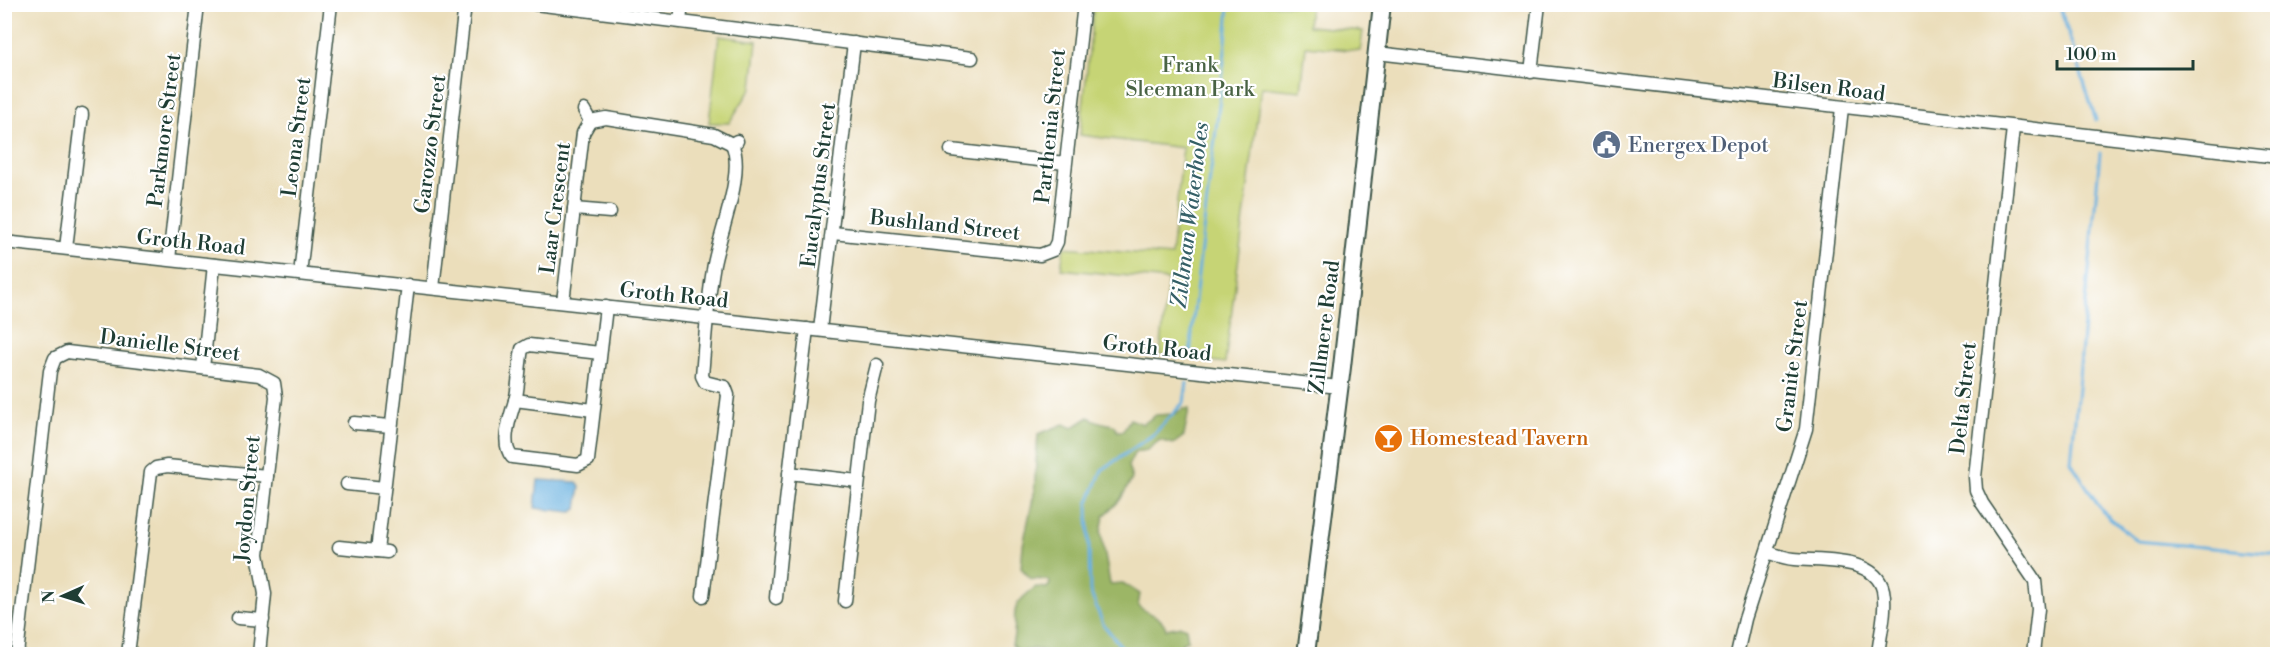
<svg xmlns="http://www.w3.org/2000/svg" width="2282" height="659" viewBox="0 0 2282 659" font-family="'Libre Bodoni',serif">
	<rect width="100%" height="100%" fill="#fff"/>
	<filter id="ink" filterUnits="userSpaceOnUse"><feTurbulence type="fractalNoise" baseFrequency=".0167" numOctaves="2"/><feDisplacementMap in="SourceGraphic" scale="12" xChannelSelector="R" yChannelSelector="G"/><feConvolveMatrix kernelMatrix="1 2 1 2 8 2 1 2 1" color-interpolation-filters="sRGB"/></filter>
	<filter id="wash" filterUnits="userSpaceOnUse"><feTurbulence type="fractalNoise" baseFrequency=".008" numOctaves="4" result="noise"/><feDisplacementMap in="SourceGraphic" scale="24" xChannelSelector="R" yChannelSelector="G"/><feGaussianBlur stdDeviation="1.35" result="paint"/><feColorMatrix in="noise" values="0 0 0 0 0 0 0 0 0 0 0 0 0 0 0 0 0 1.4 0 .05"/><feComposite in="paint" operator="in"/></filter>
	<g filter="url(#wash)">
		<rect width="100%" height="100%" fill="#ebdebb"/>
		<g fill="#c6d475" stroke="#728854" stroke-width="1.5">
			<path d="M1094,4L1310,5L1308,26L1363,31L1360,51L1306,46L1301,91L1261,87L1225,363L1160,354L1168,280L1061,269L1064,247L1171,256L1183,148L1080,135Z"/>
			<path d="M719,36L757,41L752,87L729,123H709Z"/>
		</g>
		<path fill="#9cb666" stroke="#5e7a4d" stroke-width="1.5" d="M1183,409H1189L1184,436L1173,444L1160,440L1147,450L1135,452L1128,466L1132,479L1120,500L1104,516L1101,532L1110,584L1123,583L1140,594L1138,606C1148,614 1163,616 1166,629L1181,626L1186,628L1188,640L1182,642L1183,654H1118L1114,649L1102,650L1098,654H1065L1033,649L1019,652L1012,645C1021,615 1002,611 1036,587L1047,588L1050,584L1049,580L1031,579L1021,568L1023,545L1034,494L1038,434L1064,424L1072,428L1089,417C1099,424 1105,422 1115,426L1117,431H1123L1130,419L1143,424L1156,415L1175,414Z"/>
		<path fill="#67b0df" stroke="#43768a" stroke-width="1.5" d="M538,480L577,482L580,486L577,509L572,512L535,508Z"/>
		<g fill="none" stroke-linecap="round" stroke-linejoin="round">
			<g stroke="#67b0df" stroke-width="3">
				<path d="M2059,4L2096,120"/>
				<path d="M2100,153L2071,462L2102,511L2137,541L2278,554"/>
				<path d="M1190,358C1198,239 1221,123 1229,4"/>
				<path d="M1127,654L1103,624L1090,591L1088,504L1102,470L1154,434L1184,402L1187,383"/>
			</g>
		</g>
	</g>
	<g filter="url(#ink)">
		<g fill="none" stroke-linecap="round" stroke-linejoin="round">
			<defs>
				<g id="minor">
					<path d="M535,4L972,58"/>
					<path d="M680,21L682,4"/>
					<path d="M1377,53L2278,157"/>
					<path d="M1531,72L1539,4"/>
					<path d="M584,110L590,121L606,118L714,135L732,144"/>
					<path d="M2013,128L1975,477L1976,490L1982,503L2035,581L2038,609L2033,654"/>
					<path d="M951,150L1065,163"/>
					<path d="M574,209L610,212"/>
					<path d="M833,233L1040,255L1053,250L1057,242L1084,4"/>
					<path d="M4,242L1339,387"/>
					<path d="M66,248L82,114"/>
					<path d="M169,259L198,4"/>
					<path d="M300,274L331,4"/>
					<path d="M433,288L465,4"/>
					<path d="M563,302L583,133L590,121"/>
					<path d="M820,330L854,43"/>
					<path d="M600,353L529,345L522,349C519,365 519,381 516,397C512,413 499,442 512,457L578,465L588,460L606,307"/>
					<path d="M203,368L214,265"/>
					<path d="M515,400L593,410"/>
					<path d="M354,423L391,426"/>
					<path d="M789,473L858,481"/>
					<path d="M347,484L384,488"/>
					<path d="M339,547L387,552"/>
					<path d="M377,551L408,285"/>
					<path d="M1767,552C1776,555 1784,558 1794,559C1820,562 1875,556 1883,590C1887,610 1880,635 1878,654"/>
					<path d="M703,596L728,395L725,387L705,382L702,376C705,341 707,305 713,270C717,239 746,174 732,144L737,141"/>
					<path d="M776,598C784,508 796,419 807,329"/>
					<path d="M845,601L868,401L877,365"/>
					<path d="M238,618L263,620"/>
					<path d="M17,654L50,371L55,358L67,352L259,375L274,383L276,397L258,554L265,594L259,654"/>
					<path d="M128,654L151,472L156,468L167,466L267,476"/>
					<path d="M1737,654L1745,619L1806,429L1842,108"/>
				</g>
				<path id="major" d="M1306,654L1342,367L1382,4"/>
			</defs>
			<use href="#minor" stroke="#3e5548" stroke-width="15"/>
			<use href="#major" stroke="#3e5548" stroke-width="20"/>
			<use href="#minor" stroke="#fff" stroke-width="12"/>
			<use href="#major" stroke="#fff" stroke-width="16"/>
		</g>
	</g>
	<defs>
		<symbol id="civic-disc" viewBox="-11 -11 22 22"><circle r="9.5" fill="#5c6f8a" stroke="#fff"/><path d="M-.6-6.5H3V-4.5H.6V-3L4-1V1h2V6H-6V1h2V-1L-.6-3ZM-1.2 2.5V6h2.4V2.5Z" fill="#fff"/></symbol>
		<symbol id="bar-disc" viewBox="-11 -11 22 22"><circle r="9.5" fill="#e8710a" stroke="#fff"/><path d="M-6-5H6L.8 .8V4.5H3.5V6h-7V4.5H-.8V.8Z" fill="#fff"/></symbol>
	</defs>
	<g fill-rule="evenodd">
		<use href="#civic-disc" x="1590" y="128" width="33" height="33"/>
		<use href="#bar-disc" x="1372" y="422" width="33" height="33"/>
	</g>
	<g text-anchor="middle" stroke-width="4.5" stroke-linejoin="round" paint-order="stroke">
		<g font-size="21" fill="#496344" stroke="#fff">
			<text x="1190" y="72">Frank<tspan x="1190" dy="24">Sleeman Park</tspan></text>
		</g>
		<g font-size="21" fill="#1f3d34" stroke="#fff">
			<text transform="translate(1829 87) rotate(7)" y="7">Bilsen Road</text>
			<text transform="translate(1050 126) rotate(-84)" y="7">Parthenia Street</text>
			<text transform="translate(164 130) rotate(-83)" y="7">Parkmore Street</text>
			<text transform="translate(296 137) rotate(-83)" y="7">Leona Street</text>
			<text transform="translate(430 144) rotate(-83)" y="7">Garozzo Street</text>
			<text transform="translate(818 185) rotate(-83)" y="7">Eucalyptus Street</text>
			<text transform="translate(555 208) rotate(-83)" y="7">Laar Crescent</text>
			<text transform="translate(945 225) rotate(6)" y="7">Bushland Street</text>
			<text transform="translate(191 242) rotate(6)" y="7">Groth Road</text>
			<text transform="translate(674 295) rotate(6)" y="7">Groth Road</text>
			<text transform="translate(1324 327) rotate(-83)" y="7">Zillmere Road</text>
			<text transform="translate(170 345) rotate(7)" y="7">Danielle Street</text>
			<text transform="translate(1157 348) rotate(6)" y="7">Groth Road</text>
			<text transform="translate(1792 366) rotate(-83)" y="7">Granite Street</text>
			<text transform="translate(1963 398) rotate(-84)" y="7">Delta Street</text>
			<text transform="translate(247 499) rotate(-85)" y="7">Joydon Street</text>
		</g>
		<g font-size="21" fill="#4e5e75" stroke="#fff" text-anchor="start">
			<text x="1628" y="152">Energex Depot</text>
		</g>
		<g font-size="21" fill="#c56008" stroke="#fff" text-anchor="start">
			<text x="1410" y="445">Homestead Tavern</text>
		</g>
		<g font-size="22" font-style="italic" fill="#356067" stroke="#fff">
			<text transform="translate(1189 215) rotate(-83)" y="8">Zillman Waterholes</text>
		</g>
	</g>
	<rect width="2282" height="659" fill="none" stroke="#fff" stroke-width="24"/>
	<g transform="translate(63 596) rotate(267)" stroke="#ffffff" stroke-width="4.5" paint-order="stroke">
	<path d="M0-4.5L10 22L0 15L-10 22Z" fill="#1f3d34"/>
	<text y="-9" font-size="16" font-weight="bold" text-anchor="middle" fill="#1f3d34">N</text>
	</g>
	<path d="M2057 60v9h136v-9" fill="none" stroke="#1f3d34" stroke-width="3"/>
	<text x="2066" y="60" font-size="18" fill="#1f3d34" stroke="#ffffff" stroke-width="4.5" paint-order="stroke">100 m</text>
</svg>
